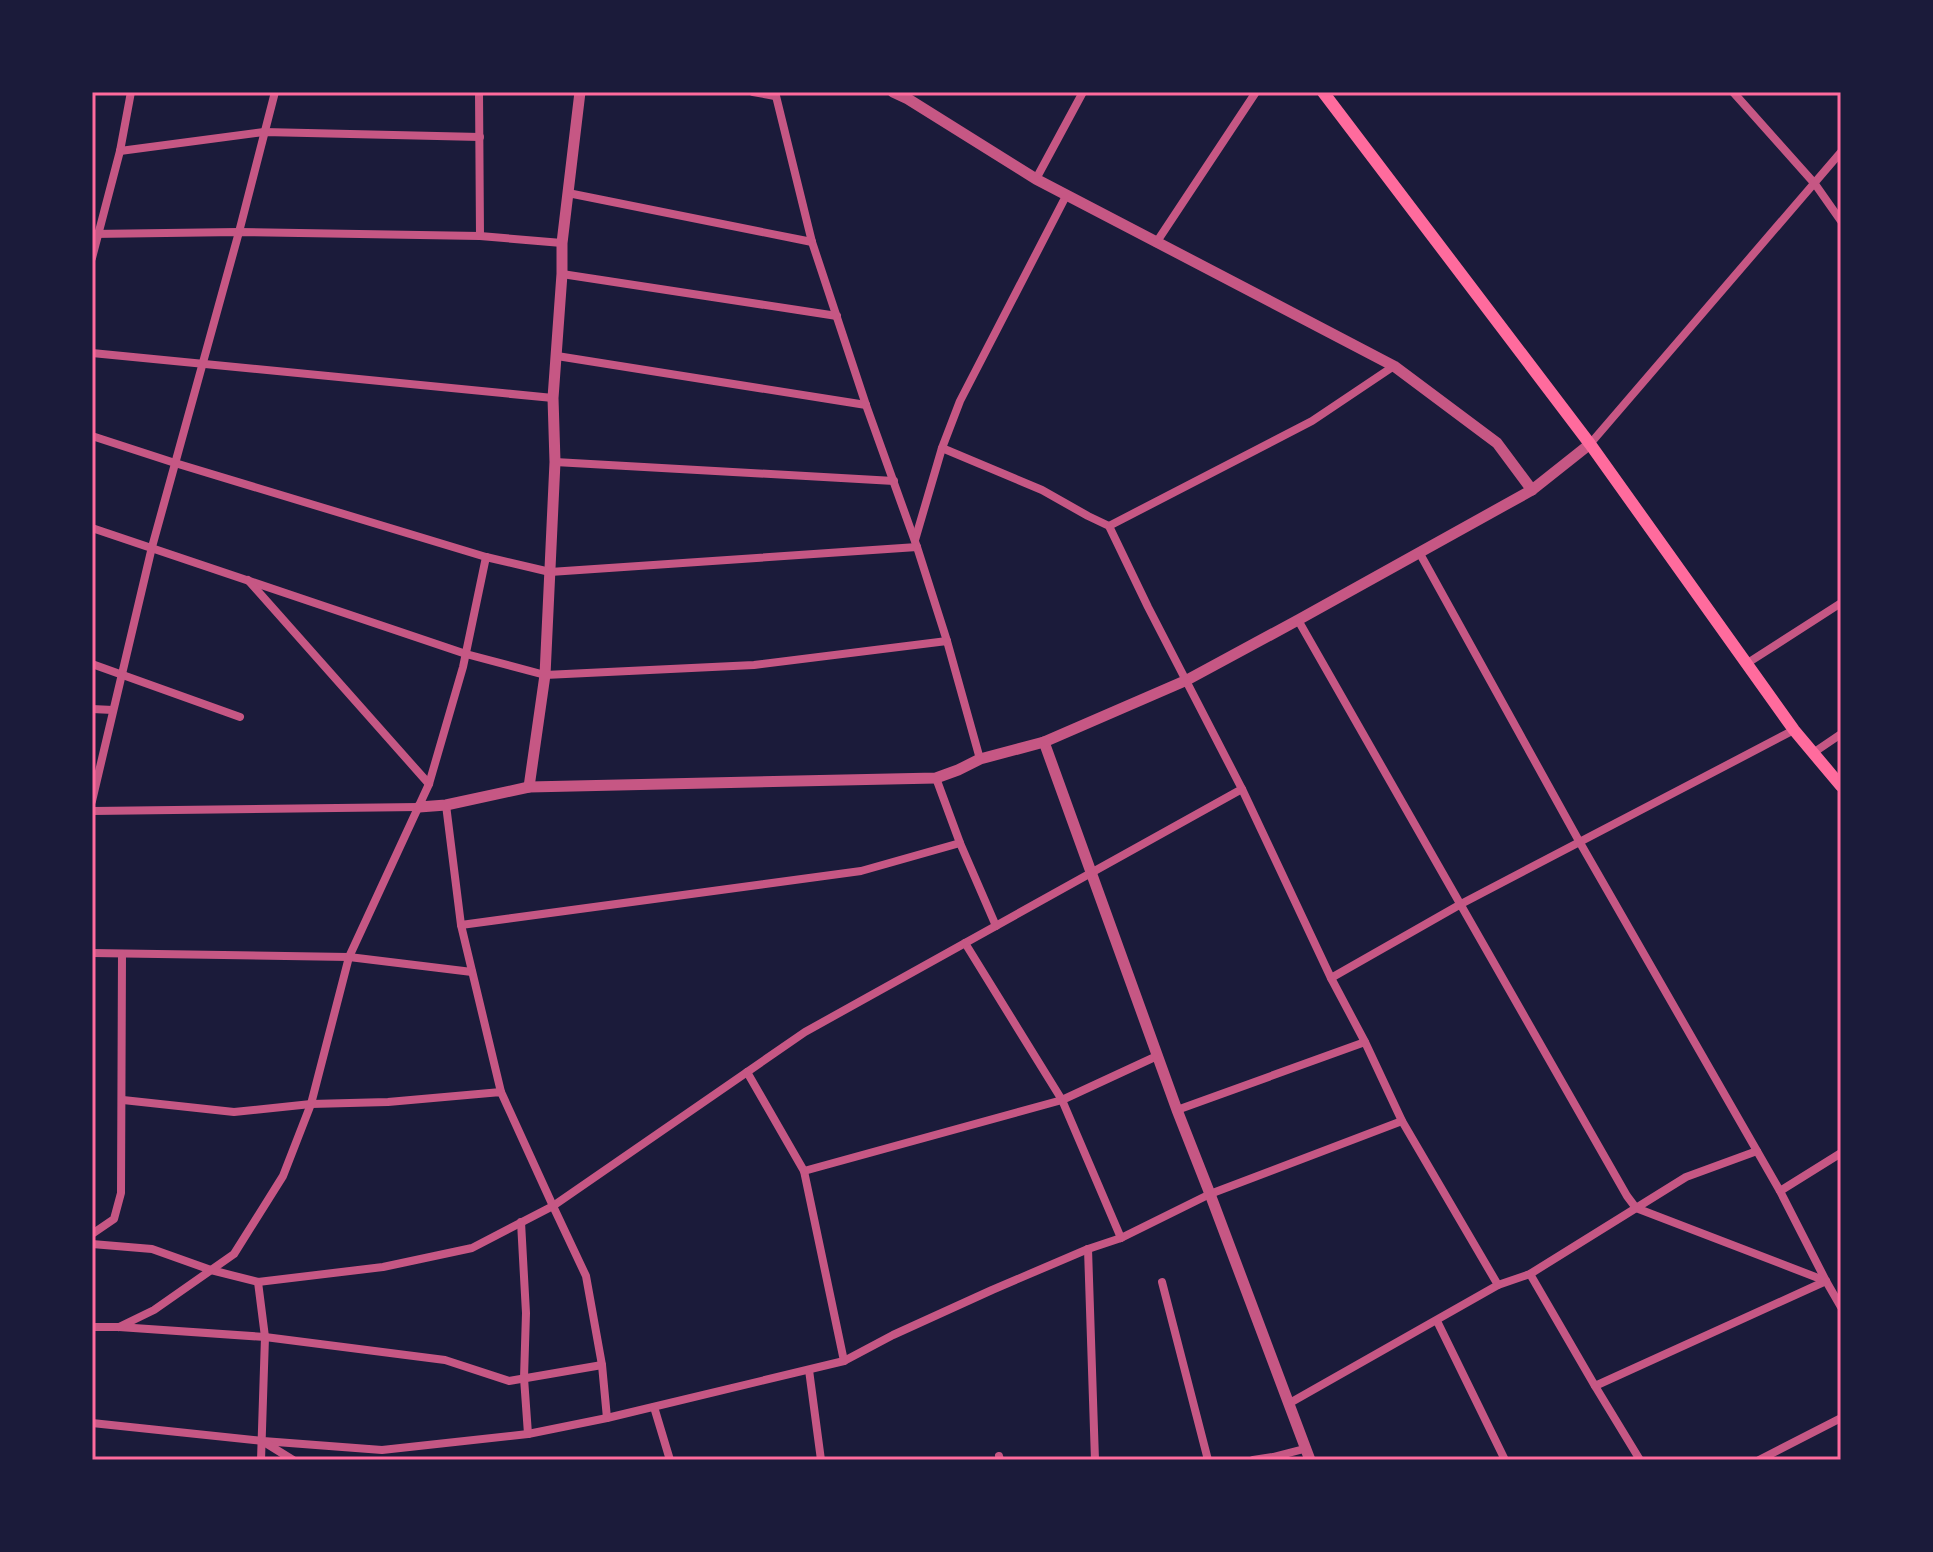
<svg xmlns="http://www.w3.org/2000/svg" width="1933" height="1552" viewBox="0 0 1933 1552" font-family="'IBM Plex Sans',sans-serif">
	<rect width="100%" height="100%" fill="#1b1b3a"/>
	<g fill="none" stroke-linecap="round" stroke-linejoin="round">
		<g stroke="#c65784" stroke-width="8">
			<path d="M479,92L480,236"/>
			<path d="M753,92L775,96"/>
			<path d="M775,92L812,242L866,405L917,547L947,641L980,759"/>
			<path d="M1733,92L1815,184L1841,221"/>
			<path d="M120,151L264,132L480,137"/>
			<path d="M1036,179L1083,92"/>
			<path d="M568,193L812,242"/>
			<path d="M92,234L239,232L480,236L562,243"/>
			<path d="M1156,243L1256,92"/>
			<path d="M92,258L120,151L131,92"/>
			<path d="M562,274L837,316"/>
			<path d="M92,353L553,398"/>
			<path d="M557,356L866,405"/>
			<path d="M92,436L175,463L486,557L550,572L917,547"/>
			<path d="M1590,444L1841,152"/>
			<path d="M942,448L1042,490L1088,516L1109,526L1148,607L1242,789L1331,978L1365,1042L1402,1121L1498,1285L1288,1404"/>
			<path d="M555,462L894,481"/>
			<path d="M1109,526L1312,421L1394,366"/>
			<path d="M92,528L466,654L545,675L754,665L947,641"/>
			<path d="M915,540L942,448L960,401L1066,196"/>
			<path d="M1419,552L1579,841L1780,1191L1826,1281L1841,1307"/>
			<path d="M248,580L429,784"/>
			<path d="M1298,620L1627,1196L1636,1208L1826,1281"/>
			<path d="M92,664L240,717"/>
			<path d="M1746,664L1841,603"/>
			<path d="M92,709L113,710"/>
			<path d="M1813,753L1841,734"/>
			<path d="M936,778L960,843L996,926"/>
			<path d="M92,801L152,547L239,232L275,92"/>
			<path d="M446,805L461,925L501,1092"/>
			<path d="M92,811L419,807"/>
			<path d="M461,925L861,871L960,843"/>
			<path d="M965,943L1062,1100L1121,1238"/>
			<path d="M92,953L349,957L472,972"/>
			<path d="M1331,978L1461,904L1794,730"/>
			<path d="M747,1072L804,1171L844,1361"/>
			<path d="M1177,1110L1365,1042"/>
			<path d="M804,1171L1062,1100L1157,1056"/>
			<path d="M1780,1191L1841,1153"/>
			<path d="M521,1222L526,1313L524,1378L528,1434"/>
			<path d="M92,1234L114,1219L121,1193L122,954"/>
			<path d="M92,1244L152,1249L211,1270L258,1282L383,1267L472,1248L553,1206L501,1092L388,1102L311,1104L234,1112L123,1100"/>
			<path d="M1088,1249L1095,1460"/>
			<path d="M1530,1274L1595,1386L1826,1281"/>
			<path d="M258,1282L265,1337L261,1460"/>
			<path d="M1162,1282L1208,1460"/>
			<path d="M1498,1285L1530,1274L1686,1177L1757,1151"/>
			<path d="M1437,1321L1505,1460"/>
			<path d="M92,1327H119L265,1337L445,1360L509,1381L602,1365L607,1418"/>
			<path d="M119,1327L154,1310L234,1254L283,1176L311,1104L349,957L429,784L463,667L486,557"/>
			<path d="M602,1365L586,1276L553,1206L805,1032L1242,789"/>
			<path d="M809,1370L821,1460"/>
			<path d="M1595,1386L1640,1460"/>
			<path d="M654,1407L670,1460"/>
			<path d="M92,1423L263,1441L382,1450L528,1434L607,1418L844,1361L893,1335L992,1290L1088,1249L1121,1238L1210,1194L1402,1121"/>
			<path d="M264,1442L293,1460"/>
			<path d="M999,1456L1000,1460"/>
			<path d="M1253,1460L1273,1457L1304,1449"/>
			<path d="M1759,1460L1841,1418"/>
		</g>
		<g stroke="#c65784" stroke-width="11">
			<path d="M893,92L908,99L1036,179L1394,366L1497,443L1532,490"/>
			<path d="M1044,742L1177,1110L1210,1194L1310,1460"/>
			<path d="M529,787L545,675L555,462L553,398L562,274V243L580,92"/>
			<path d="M419,807L446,805L529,787L936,778L958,770L980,759L1044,742L1187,680L1298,620L1532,490L1590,444"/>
		</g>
		<path stroke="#ff6b9d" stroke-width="12" d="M1323,92L1590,444L1794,730L1841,786"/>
	</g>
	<rect width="1933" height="1552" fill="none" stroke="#1b1b3a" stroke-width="188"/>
	<rect x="94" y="94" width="1745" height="1364" fill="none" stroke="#ff6b9d" stroke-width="3"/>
</svg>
